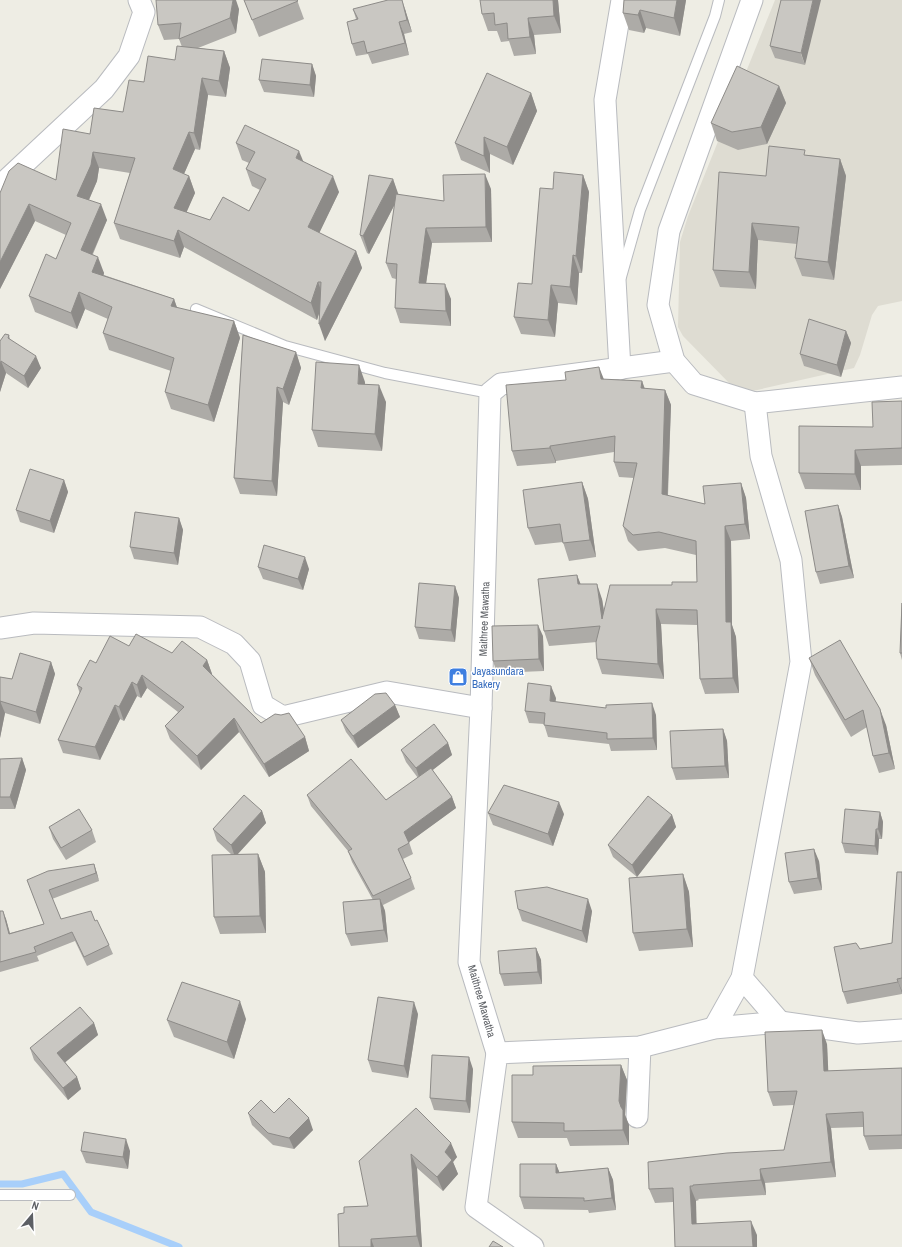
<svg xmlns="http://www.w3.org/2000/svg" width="902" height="1247" viewBox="0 0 902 1247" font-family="'Archivo Narrow',sans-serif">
	<rect width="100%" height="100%" fill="#eeede4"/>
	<path fill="#dedcd2" d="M775,0H902V301L878,306L872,315L860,355L854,368L748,392L732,386L683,336L678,327L680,242L688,216Z"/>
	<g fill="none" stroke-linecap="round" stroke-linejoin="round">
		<path stroke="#a8cffa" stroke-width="7" d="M0,1184H22L63,1174L91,1212L179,1247"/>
		<defs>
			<g id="lane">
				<path d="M621,277L640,210L715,16L719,0"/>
				<path d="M196,309L285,346L385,373L490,393"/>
				<path d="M0,1195H70"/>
			</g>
			<g id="street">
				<path d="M752,0L669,231L658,305L674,361L694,384L755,403L902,387"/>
				<path d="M0,186L104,89L129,56L144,12L139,0"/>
				<path d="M620,369L605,100L622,0"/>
				<path d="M755,403L761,456L791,560L801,662L742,978L780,1022"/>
				<path d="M0,628L34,623L200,627L234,644L250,661L263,705L283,717L387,692L481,708"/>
				<path d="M714,1028L742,978"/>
				<path d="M497,1053L469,962L481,708L490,393L501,384L674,361"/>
				<path d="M637,1117L640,1047"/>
				<path d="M533,1247L476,1207L497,1053L640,1047L714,1028L780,1022L858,1033L902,1030"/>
			</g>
		</defs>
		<use href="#lane" stroke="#b9bbbf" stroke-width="12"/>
		<use href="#street" stroke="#b9bbbf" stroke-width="23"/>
		<use href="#lane" stroke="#fff" stroke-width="10"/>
		<use href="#street" stroke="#fff" stroke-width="21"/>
	</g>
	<g fill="#adaba7">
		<path d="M244,0H297L304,19L259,37Z"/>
		<path d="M558,0L561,33L534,35L536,54L514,56L509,41L501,42L497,31H488L482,14Z"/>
		<path d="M624,0H686L680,36L646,28L644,33L629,30L623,13Z"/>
		<path d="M781,0L805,65L775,58L770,46Z"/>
		<path d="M239,9L236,33L198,48L224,51L230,68L226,97L208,95L200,150L195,149L184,174L189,176L195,193L186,212L210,220L249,211L260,190L252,186L246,169L249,163L242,160L236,143L303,161L339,192L319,233L356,251L362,268L325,341L319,313L317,320L184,247L180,258L120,239L114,223L130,173L99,168L97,181L89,200L107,220L93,254L104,273V275L174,299L177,308L234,321L240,338L214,422L171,409L165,392L171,371L109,350L103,333L108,319L85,309L77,329L35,312L29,296L56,259L66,235L35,221L0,289V193L56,180L90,134L123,112L144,82L175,60L182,47L179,39L164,40L158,25Z"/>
		<path d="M353,9H405L412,32L404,34L409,55L372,64L368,54L356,56L352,44L356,19Z"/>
		<path d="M312,64L316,76L314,97L264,92L259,80Z"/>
		<path d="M779,86L786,103L767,144L738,150L717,141L711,123Z"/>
		<path d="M531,93L537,111L513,165L490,154V173L461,160L455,143Z"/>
		<path d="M807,155L840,159L846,176L834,280L802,276L795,258L797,244L758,240L756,289L720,287L713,270L766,176Z"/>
		<path d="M583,175L589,192L582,273H579L577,305L558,303L555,337L521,334L514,317L532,284L553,189Z"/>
		<path d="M393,179L398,195L444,201L491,189L492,242L432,243L426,283L451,299V326L400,323L395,308L396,279L392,278L386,263L395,204L369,254L367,253L360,235Z"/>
		<path d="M846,331L851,343L841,377L804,366L800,354Z"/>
		<path d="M9,335L10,339L41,368L28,388L6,373L0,392V341Z"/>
		<path d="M243,335L296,352L301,368L289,405L283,402L277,496L240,494L234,478Z"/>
		<path d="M604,380L642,381L645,389L665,390L671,405L668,496L705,504L741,483L746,498L750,539L731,541L732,625L736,637L739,693L705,694L700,679L697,625L661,624L664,679L602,674L597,659V642L549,646L544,631L577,575L580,584L602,599L604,610L672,585L697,582L696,555L665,548L638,551L628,541L623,526L634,478L619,477L614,462V452L556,461V463L517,466L512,451Z"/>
		<path d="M365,382V384L386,402L382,451L318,447L312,430Z"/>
		<path d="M902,401V465L861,466V490L805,489L799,473L873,427Z"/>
		<path d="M64,480L68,492L54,533L20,522L16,510Z"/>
		<path d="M582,482L588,499L596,557L569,561L563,542L535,545L528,528Z"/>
		<path d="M838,505L842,517L854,578L820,584L816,572Z"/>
		<path d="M179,518L183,530L178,565L134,559L130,547Z"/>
		<path d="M258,567L309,569L303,590L263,579Z"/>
		<path d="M455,586L459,598L455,642L419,639L415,627Z"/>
		<path d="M902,603V660L900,653Z"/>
		<path d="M543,636L544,671L497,673L493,661Z"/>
		<path d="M129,646L172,653L207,660L212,674V675L261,723L305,737L309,751L269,777L239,732L201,770L170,739L165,726L178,712L147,688L141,698L137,696L124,721L120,719L100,760L63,753L58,740L80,694L77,685L96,663Z"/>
		<path d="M809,658L886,725L895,769L879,773L873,756L867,727L851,737L815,675Z"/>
		<path d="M51,662L55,674L40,724L5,713L0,738V677L12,679Z"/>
		<path d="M556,698L555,702L656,715L657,750L611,751L609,744L548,737L544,724L529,723L525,711Z"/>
		<path d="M395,705L400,717L358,748L346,732L341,720Z"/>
		<path d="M723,729L727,741L729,778L676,780L672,768Z"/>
		<path d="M448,743L452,755L432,770L452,797L456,808L409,842L413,854L403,859L411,878L415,889L383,905L385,911L388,942L351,946L346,934L373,900L352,862L348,851L311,806L307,795L386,800L418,778L406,762L401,750Z"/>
		<path d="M22,758L26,770L15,809H0V759Z"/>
		<path d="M262,811L266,823L237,855L258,854L265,872L266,933L220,934L214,917L232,855L217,841L213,829Z"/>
		<path d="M880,812L883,822L882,839H879L878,855L845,853L842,843Z"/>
		<path d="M488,813L564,814L553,846L493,825Z"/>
		<path d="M672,815L676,827L637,877L613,857L608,845Z"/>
		<path d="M49,827L92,830L96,842L66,860L53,839Z"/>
		<path d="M819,861L822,890L794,894L789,882Z"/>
		<path d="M94,864L99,881L52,899L61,919L95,921L109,945L113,954L87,966L75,941L37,956L39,961L0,972V911L6,919L10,933L44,924L27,880Z"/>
		<path d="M902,872V994L847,1004L843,992L860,949L892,943Z"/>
		<path d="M683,874L689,892L693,947L639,951L633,933Z"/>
		<path d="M518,909L592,911L587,943L522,921Z"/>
		<path d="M536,948L541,960L542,984L504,986L500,974Z"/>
		<path d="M418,1014L408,1078L372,1072L368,1060Z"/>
		<path d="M246,1019L234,1059L174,1037L167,1020Z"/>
		<path d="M94,1023L98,1035L65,1062L77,1077L81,1089L68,1100L34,1060L30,1048Z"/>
		<path d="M827,1044L828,1071L902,1068V1149L869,1150L864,1136L863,1127L831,1128L836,1177L765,1183L766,1195L698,1199L699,1200L696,1201V1223L757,1235V1247H675L673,1202L655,1203L649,1189L784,1150L794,1105L773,1106L768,1092Z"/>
		<path d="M621,1065L627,1080L625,1115L629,1125V1145L570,1146L567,1138H518L512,1122L533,1075Z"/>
		<path d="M473,1069L470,1113L434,1110L430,1098Z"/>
		<path d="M416,1108L457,1157L453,1162L458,1174L443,1191L417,1168L422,1247H339L344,1213L368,1206Z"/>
		<path d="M248,1113H274L313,1130L294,1149L273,1145L252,1125Z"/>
		<path d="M81,1151H130L128,1169L86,1163Z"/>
		<path d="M556,1164L559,1172L608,1168L613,1180L616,1210L589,1213L588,1210L524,1209L520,1197Z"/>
	</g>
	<g fill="#8d8b88">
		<path d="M233,0H236L239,9L236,33L230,18Z"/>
		<path d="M402,0L405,9L412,32L407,20Z"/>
		<path d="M553,0H558L561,33L554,16Z"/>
		<path d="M677,0H686L680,36L674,18Z"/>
		<path d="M813,0H821L805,65L801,53Z"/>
		<path d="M640,10L646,28L644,33L638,15Z"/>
		<path d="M528,18L534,35L536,54L530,37Z"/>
		<path d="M399,22L404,34L409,55L405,43Z"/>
		<path d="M224,51L230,68L226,97L219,81Z"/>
		<path d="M312,64L316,76L314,97L310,85Z"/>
		<path d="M202,78L208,95L200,150L194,133Z"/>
		<path d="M779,86L786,103L767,144L761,127Z"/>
		<path d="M531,93L537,111L513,165L507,147Z"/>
		<path d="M189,132L195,149L179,185L173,169Z"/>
		<path d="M484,137L490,154V173L484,156Z"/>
		<path d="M299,151L306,168L296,158Z"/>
		<path d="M93,152L99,168L97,181L83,213L77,196Z"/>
		<path d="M840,159L846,176L834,280L828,262Z"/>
		<path d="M485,174L491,189L492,242L486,227Z"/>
		<path d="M583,175L589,192L582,273L576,256Z"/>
		<path d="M189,176L195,193L181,225L174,208Z"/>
		<path d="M333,176L339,192L314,244L308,227Z"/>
		<path d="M393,179L399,196L369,254L363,236Z"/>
		<path d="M29,204L35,221L0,289V262Z"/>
		<path d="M101,204L107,220L87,266L81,250Z"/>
		<path d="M752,223L758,240L756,289L749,272Z"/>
		<path d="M426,228L432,243L424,298L419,283Z"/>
		<path d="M178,230L184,247L180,258L174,241Z"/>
		<path d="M356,251L362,268L325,341L319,324Z"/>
		<path d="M573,255L579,273L577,305L570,287Z"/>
		<path d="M98,257L104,273L98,288L92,272Z"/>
		<path d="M318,282L324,298L317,320L311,303Z"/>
		<path d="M445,284L451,299V326L446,311Z"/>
		<path d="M551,285L558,303L555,337L548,320Z"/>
		<path d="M79,292L85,309L77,329L71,313Z"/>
		<path d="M174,299L180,316L171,306Z"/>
		<path d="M234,321L240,338L214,422L208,405Z"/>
		<path d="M846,331L851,343L841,377L837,365Z"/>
		<path d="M296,352L301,368L289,405L283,389Z"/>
		<path d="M36,356L41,368L28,388L24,376Z"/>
		<path d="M1,361L6,373L0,392V365Z"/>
		<path d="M359,365L365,382L364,401L358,384Z"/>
		<path d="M599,367L605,382L601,379Z"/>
		<path d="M642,381L647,396L641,388Z"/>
		<path d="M379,385L386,402L382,451L375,434Z"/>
		<path d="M277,387L283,402L277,496L272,481Z"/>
		<path d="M665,390L671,405L667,509L662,494Z"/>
		<path d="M550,446L556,461V463L550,448Z"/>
		<path d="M855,450L861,466V490L855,474Z"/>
		<path d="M64,480L68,492L54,533L50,521Z"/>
		<path d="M582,482L588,499L596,557L590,540Z"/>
		<path d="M741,483L746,498L750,539L745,524Z"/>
		<path d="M838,505L842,517L854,578L849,566Z"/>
		<path d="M179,518L183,530L178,565L174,553Z"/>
		<path d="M725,526L731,541L732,625L736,637L739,693L733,678L726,622Z"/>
		<path d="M305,557L309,569L303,590L298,579Z"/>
		<path d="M577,575L583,590L578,584Z"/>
		<path d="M597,584L602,599L607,634L602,619Z"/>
		<path d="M455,586L459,598L455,642L451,630Z"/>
		<path d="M656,609L661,624L664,679L658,664Z"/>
		<path d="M538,625L543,636L544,671L539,659Z"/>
		<path d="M207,660L212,674L208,680L203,666Z"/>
		<path d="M51,662L55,674L40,724L36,712Z"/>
		<path d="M142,675L147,688L141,698L137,685Z"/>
		<path d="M132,682L137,696L124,721L119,707Z"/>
		<path d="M551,686L556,698L554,713L550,701Z"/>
		<path d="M0,701L5,713L0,738Z"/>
		<path d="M652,703L656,715L657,750L653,738Z"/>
		<path d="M115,705L120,719L100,760L95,747Z"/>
		<path d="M395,705L400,717L358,748L353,736Z"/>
		<path d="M880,709L886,725L895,769L889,753Z"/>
		<path d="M234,718L239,732L201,770L197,756Z"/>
		<path d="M723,729L727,741L729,778L725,766Z"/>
		<path d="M305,737L309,751L269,777L264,764Z"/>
		<path d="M448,743L452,755L420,780L416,768Z"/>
		<path d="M22,758L26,770L15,809L10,797Z"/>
		<path d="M452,797L456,808L408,843L404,832Z"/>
		<path d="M559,802L564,814L553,846L548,834Z"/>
		<path d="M262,811L266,823L235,857L231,845Z"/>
		<path d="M880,812L883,822L882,839L878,829Z"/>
		<path d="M672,815L676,827L637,877L632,865Z"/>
		<path d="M876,829L879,839L878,855L875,846Z"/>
		<path d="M814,849L819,861L822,890L818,878Z"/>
		<path d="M258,854L265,872L266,933L260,916Z"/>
		<path d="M94,864L97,873L99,881L96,873Z"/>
		<path d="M683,874L689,892L693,947L687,929Z"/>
		<path d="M380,899L385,911L388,942L384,930Z"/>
		<path d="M588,899L592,911L587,943L582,931Z"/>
		<path d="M3,911L6,919L12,942L9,934Z"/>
		<path d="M536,948L541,960L542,984L538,972Z"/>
		<path d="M897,979L902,991V993L898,982Z"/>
		<path d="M240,1001L246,1019L234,1059L227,1042Z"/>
		<path d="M414,1002L418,1014L408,1078L404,1066Z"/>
		<path d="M94,1023L98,1035L62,1065L57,1053Z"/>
		<path d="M822,1030L827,1044L829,1086L824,1071Z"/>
		<path d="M469,1057L473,1069L470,1113L466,1101Z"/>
		<path d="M621,1065L627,1080L625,1115L629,1125V1145L623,1130L619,1101Z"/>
		<path d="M77,1077L81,1089L68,1100L63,1088Z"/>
		<path d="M826,1114L831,1128L836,1177L831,1162Z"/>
		<path d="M309,1118L313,1130L294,1149L289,1138Z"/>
		<path d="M126,1139L130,1151L128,1169L123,1157Z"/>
		<path d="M451,1143L457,1157L453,1162L458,1174L443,1191L437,1177L445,1152Z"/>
		<path d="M411,1154L417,1168L422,1247H420L417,1236Z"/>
		<path d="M556,1164L561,1176L556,1173Z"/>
		<path d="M608,1168L613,1180L616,1210L612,1198Z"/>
		<path d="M760,1169L765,1183L766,1195L761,1180Z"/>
		<path d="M690,1186L696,1201L697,1238L692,1224Z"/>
		<path d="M751,1221L757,1235V1247H753Z"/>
		<path d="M371,1239L374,1247H371Z"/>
	</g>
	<g fill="#c9c7c2" stroke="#8d8b88">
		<path d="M156,0H233L230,18L179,39L181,23L158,25Z"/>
		<path d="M244,0H297L298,1L252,20Z"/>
		<path d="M388,0H402L407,20L399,22L405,43L367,53L364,41L352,44L347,22L358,19L353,9Z"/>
		<path d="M480,0H553L554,16L528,18L530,37L508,39L507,23L495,25L494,13L482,14Z"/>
		<path d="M624,0H677L674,18L640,10L638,15L623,13Z"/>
		<path d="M781,0H813L801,53L770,46Z"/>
		<path d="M177,46L224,51L219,81L202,78L194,133L189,132L173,169L189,176L174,208L210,220L223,197L249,211L266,179L246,169L255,152L236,143L245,125L299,151L296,158L333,176L308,227L356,251L319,324L321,282H318L311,303L178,230L174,241L114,223L135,158L93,152L91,165L77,196L101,204L81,250L98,257L92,272L174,299L171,306L234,321L208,405L165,392L174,358L103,333L112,307L79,292L71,313L29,296L46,254L56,259L71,223L29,204L0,262V193L9,171L18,163L56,180L63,129L90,134L94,108L123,112L129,80L144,82L148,56L175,60Z"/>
		<path d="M262,59L312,64L310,85L259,80Z"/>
		<path d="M737,66L779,86L761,127L732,132L711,123Z"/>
		<path d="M487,73L531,93L507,147L484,137V156L455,143Z"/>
		<path d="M769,146L805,150L804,155L840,159L828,262L795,258L799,227L752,223L749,272L713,270L719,172L766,176Z"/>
		<path d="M554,172L583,175L576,256L573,255L570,287L551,285L548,320L514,317L518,283L532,284L540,188L553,189Z"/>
		<path d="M485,174L486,227L426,228L419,283L445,284L446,311L395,308L397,264L386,263L396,194L444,201L443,175Z"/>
		<path d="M369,175L393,179L363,236L360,235Z"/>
		<path d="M809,319L846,331L837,365L800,354Z"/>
		<path d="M5,334L9,335L8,338L36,356L24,376L1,361L0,365V341Z"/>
		<path d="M243,335L296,352L283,389L277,387L272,481L234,478Z"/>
		<path d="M316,362L359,365L358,384L379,385L375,434L312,430Z"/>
		<path d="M599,367L601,379L642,381L641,388L665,390L662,494L705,504L703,486L741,483L745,524L725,526L726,622H731L733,678L700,679L697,610L656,609L658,664L597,659L596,642L600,626L544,631L538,579L577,575L578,584H597L602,619L610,585H672V582H697L696,541L659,532L633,535L623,526L637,463L614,462L615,436L550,446V448L512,451L506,385L566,380L565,372Z"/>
		<path d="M902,401V448L855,450V474L799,473V426L873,427L872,402Z"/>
		<path d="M30,469L64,480L50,521L16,510Z"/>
		<path d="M582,482L590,540L563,543L560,524L528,528L523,490Z"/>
		<path d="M838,505L849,566L816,572L805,511Z"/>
		<path d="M135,512L179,518L174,553L130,547Z"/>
		<path d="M264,545L305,557L298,579L258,567Z"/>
		<path d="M419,583L455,586L451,630L415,627Z"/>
		<path d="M902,603V653H900Z"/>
		<path d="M538,625L539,659L493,661L492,626Z"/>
		<path d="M136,634L172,653L182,641L207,660L203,666L261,723L275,714L281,715L289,713L305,737L264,764L234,718L197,756L165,726L184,707L142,675L137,685L132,682L119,707L115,705L95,747L58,740L82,688L77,685L90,660L96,663L110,636L129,646Z"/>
		<path d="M840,640L880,709L889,753L873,756L863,710L845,720L809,658Z"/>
		<path d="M20,653L51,662L36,712L0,701V703V677L12,679Z"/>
		<path d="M528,683L551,686L550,701L606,708V705L652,703L653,738L607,739V733L544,725L545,713L525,711Z"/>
		<path d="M386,693L395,705L353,736L341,720L375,694Z"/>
		<path d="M434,724L448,743L416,768L401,750Z"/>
		<path d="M723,729L725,766L672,768L670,731Z"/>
		<path d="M22,758L10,797H0V759Z"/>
		<path d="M351,759L386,800L431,768L452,797L404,832L409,843L398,849L411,878L373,896L348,851L352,849L307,795Z"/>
		<path d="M504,785L559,802L548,834L488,813Z"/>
		<path d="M244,795L262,811L231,845L213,829Z"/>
		<path d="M648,796L672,815L632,865L608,845Z"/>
		<path d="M79,809L92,830L61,848L49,827Z"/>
		<path d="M845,809L880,812L878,829H876L875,846L842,843Z"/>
		<path d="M814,849L818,878L789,882L785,853Z"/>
		<path d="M258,854L260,916L214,917L212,855Z"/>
		<path d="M94,864L96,873L49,890L61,919L91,911L95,921L97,920L109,945L84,957L72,932L34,947L36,952L0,962V911H3L9,934L44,924L27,880L48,871Z"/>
		<path d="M897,872H902V978L897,979L898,982L843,992L834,947L856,943L860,949L892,943Z"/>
		<path d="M683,874L687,929L633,933L629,878Z"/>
		<path d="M547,887L588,899L582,931L518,909L515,891Z"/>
		<path d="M380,899L384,930L346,934L343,902Z"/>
		<path d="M536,948L538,972L500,974L498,951Z"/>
		<path d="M182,982L240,1001L227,1042L167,1020Z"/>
		<path d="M378,997L414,1002L404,1066L368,1060Z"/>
		<path d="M80,1007L94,1023L57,1053L77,1077L63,1088L30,1048Z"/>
		<path d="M822,1030L824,1071L902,1068V1135L864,1136L863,1112L826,1114L831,1162L760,1169L761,1180L693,1185V1186H690L692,1224L751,1221L753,1247H675L673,1188L649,1189L648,1162L727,1153L784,1150L797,1091L768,1092L765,1032Z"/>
		<path d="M432,1055L469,1057L466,1101L430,1098Z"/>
		<path d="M621,1065L619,1101L621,1107L623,1110V1130L564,1131V1123L512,1122V1075H533V1066Z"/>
		<path d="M289,1098L309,1118L289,1138L268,1133L248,1113L261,1100L274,1113Z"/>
		<path d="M416,1108L451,1143L445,1152L452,1160L437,1177L411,1154L417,1236L371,1239V1247H339L338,1214L344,1213V1207L368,1206L359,1161Z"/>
		<path d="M84,1132L126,1139L123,1157L81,1151Z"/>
		<path d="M520,1164H556V1173L608,1168L612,1198L584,1201V1198L520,1197Z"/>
		<path d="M493,1241L503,1247H489Z"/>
	</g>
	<defs>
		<symbol id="shop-square" viewBox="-11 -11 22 22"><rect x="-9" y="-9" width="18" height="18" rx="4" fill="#3f7fe0" stroke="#fff"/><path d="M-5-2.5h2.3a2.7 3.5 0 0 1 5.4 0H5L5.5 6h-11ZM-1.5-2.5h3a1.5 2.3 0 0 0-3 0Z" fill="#fff"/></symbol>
	</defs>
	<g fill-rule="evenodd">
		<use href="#shop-square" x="447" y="666" width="22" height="22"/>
	</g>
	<g text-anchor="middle" stroke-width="3" stroke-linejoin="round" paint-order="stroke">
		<g font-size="11" fill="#5c5f64" stroke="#fff">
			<text transform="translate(484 619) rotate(-88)" y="4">Maithree Mawatha</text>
			<text transform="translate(482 1001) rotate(74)" y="4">Maithree Mawatha</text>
		</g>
		<g font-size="11" fill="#366cbe" stroke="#fff" text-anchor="start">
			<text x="472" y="675">Jayasundara<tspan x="472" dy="13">Bakery</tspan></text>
		</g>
	</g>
	<g transform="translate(32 1215) rotate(19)" stroke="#ffffff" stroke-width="3" paint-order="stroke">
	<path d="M0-3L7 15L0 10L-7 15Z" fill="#5c5f64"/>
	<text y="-6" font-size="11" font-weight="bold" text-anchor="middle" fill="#5c5f64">N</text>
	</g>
</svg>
